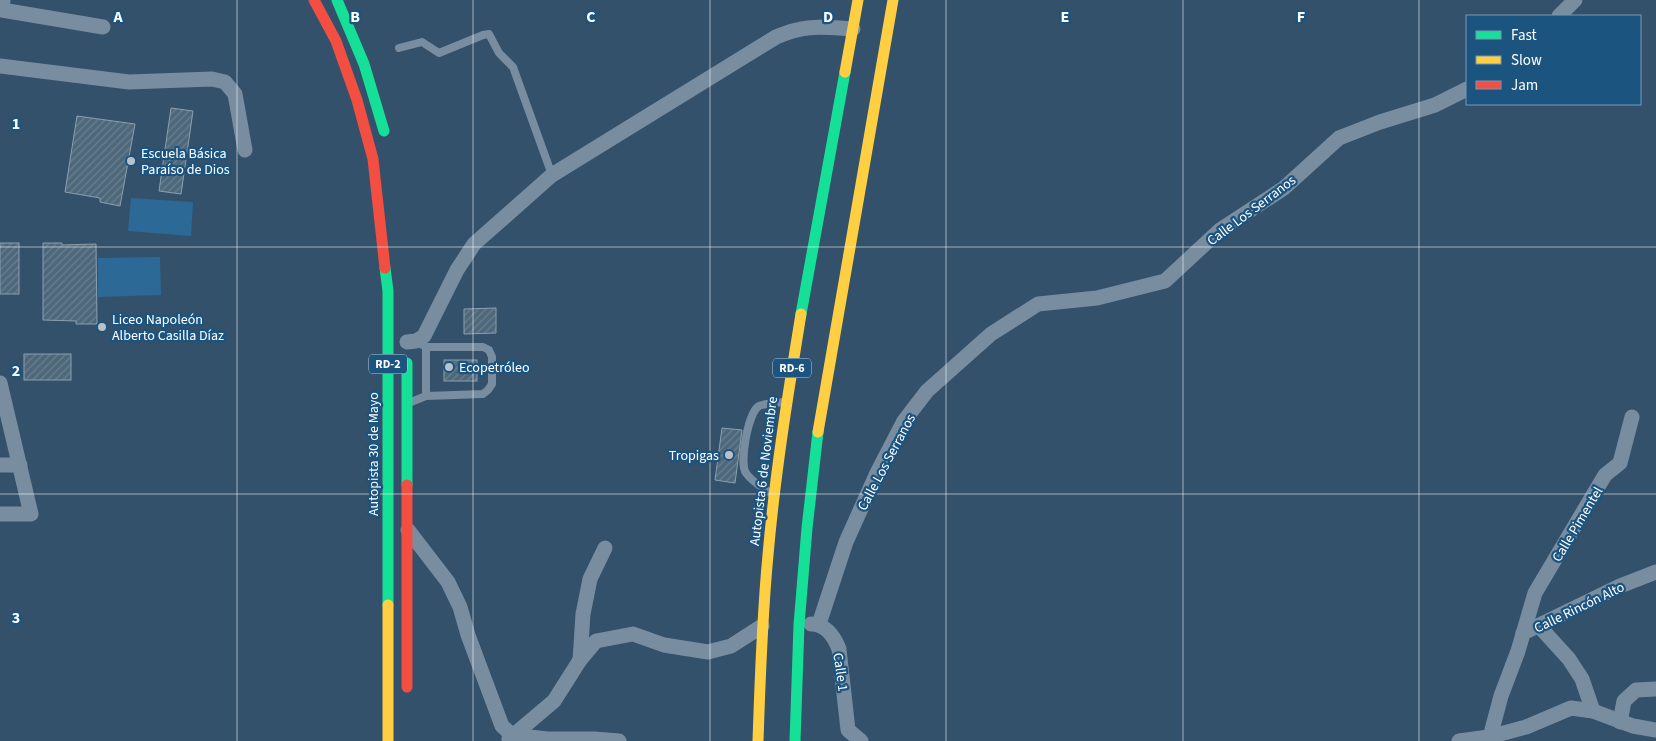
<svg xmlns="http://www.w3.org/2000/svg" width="1656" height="741" viewBox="0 0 1656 741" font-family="'Source Sans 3',sans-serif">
	<defs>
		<pattern id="building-hatch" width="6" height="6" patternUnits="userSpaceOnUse" patternTransform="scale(1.25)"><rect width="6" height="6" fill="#4e687b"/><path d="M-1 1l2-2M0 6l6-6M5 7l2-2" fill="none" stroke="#697f8f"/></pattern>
	</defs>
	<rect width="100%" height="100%" fill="#33516a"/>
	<g fill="#2c6996">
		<path d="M131,198L193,202L191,236L128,231Z"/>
		<path d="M160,257L161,295L98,297V258Z"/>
	</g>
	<g fill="url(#building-hatch)" stroke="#8c9fae">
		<path d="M171,108L193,111L181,194L159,191Z"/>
		<path d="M77,116L135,124L120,206L100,202V198L65,192Z"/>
		<rect x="0" y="243" width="19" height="51"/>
		<path d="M43,243H62V245L96,244L97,324H76V321L43,320Z"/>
		<path d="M496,308V333L464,334V309Z"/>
		<rect x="24" y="354" width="47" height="26"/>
		<rect x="444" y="360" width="33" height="21"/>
		<path d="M722,428L742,430L735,483L715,480Z"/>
	</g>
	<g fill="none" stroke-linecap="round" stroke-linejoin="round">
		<g stroke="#798da0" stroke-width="8">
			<path d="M399,48L422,42L439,53L483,35L489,34L499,53L513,67L552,175"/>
			<path d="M426,396V347"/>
			<path d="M411,402L426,396L483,394L488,390L492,384V357L489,350L483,347H426L416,341"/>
			<path d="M770,493C763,488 751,481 746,473C739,464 748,412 759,406C765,403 775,404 782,402"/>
		</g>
		<g stroke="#798da0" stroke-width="15">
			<path d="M3,0L2,10L103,27"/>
			<path d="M1559,16L1575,0"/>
			<path d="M0,66L129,82L212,79L225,82L235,94L245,150"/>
			<path d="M407,342L416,341L424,336L457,270L474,244L552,175L776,37C806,24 821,27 853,29"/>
			<path d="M0,383L31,514H0"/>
			<path d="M0,465H20"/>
			<path d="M408,530L448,582L460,607L468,635L502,726L512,735L547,739H594L619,741"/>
			<path d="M811,624C825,624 834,636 839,649L848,730L861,741"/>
			<path d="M819,624L846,542L877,473L904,421L927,391L991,334L1038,304L1097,298L1165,281L1220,230L1284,188L1339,138L1380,122L1435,105L1467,89"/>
			<path d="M1539,626L1569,659L1582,679L1593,711"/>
			<path d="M1523,633L1620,586L1656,572"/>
			<path d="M580,660L583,614L590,579L605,548"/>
			<path d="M1620,722L1624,701L1636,690L1656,689"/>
			<path d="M509,739L554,701L580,660L596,641L633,634L664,645L708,652L731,646L762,626"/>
			<path d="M1459,741L1489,737L1526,727L1571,708L1593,711L1633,726L1656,730"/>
			<path d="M1489,741L1501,696L1518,651L1535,593L1605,475L1620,463L1632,417"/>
		</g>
		<g stroke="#16e098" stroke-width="11">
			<path d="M337,0L364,64L384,131"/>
			<path d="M385,268L388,291V605"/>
			<path d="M801,314L845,72"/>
			<path d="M407,363V485"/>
			<path d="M795,741L799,625L807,528L818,432"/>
		</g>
		<g stroke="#ffcf43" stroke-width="11">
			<path d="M845,72L858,0"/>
			<path d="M818,432L893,0"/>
			<path d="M388,605V741"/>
			<path d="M758,741C760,679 762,617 768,555C775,474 788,394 801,314"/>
		</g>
		<g stroke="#f24e42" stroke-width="11">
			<path d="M314,0L336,41L357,100L373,159L385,268"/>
			<path d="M407,485V687"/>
		</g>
	</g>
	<path fill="none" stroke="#fff" stroke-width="1" stroke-opacity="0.55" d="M237,0V741M473,0V741M710,0V741M946,0V741M1183,0V741M1419,0V741M0,247H1656M0,494H1656"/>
	<g fill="#b8c2cb" stroke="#1c5480" stroke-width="2">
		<circle cx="131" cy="161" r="5"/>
		<circle cx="102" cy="327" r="5"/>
		<circle cx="449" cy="367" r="5"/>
		<circle cx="729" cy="455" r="5"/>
	</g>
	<g text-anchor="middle" stroke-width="4.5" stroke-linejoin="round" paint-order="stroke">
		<g fill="#1c5480" stroke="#bbccd9" stroke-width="1">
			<rect x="369" y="354.5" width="38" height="19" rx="4"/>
			<rect x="773" y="358.5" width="38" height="19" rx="4"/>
		</g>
		<g font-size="12" font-weight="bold" fill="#fff">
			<text x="388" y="368">RD-2</text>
			<text x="792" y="372">RD-6</text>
		</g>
		<g font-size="14" fill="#fff" stroke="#1c5480" text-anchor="start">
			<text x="141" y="158">Escuela Básica<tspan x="141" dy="16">Paraíso de Dios</tspan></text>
			<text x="112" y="324">Liceo Napoleón<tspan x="112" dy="16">Alberto Casilla Díaz</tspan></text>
			<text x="459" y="372">Ecopetróleo</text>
			<text x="719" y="460" text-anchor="end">Tropigas</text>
		</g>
		<g font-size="14" fill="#fff" stroke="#1c5480">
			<text transform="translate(1251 210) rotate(-37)" y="5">Calle Los Serranos</text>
			<text transform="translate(373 454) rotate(-90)" y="5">Autopista 30 de Mayo</text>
			<text transform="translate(886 462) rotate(-62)" y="5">Calle Los Serranos</text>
			<text transform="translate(763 471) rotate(-83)" y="5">Autopista 6 de Noviembre</text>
			<text transform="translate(1577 524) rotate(-59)" y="5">Calle Pimentel</text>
			<text transform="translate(1579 607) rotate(-26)" y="5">Calle Rincón Alto</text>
			<text transform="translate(841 672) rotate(82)" y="5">Calle 1</text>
		</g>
	</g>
	<g font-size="16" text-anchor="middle" font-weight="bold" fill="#fff" stroke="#1c5480" stroke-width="4.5" stroke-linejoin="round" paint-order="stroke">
		<text x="118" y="22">A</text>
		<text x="355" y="22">B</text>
		<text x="591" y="22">C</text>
		<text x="828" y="22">D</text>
		<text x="1065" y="22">E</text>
		<text x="1301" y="22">F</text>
		<text x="16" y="129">1</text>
		<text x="16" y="376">2</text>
		<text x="16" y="623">3</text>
	</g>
	<rect x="1466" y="15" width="175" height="90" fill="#1c5480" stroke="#7798b3"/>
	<rect x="1476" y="31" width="25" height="8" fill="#16e098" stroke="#7798b3"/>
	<text x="1511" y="40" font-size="15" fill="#ffffff">Fast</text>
	<rect x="1476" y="56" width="25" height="8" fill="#ffcf43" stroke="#7798b3"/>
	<text x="1511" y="65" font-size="15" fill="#ffffff">Slow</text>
	<rect x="1476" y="81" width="25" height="8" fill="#f24e42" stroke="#7798b3"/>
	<text x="1511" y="90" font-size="15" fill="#ffffff">Jam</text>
</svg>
